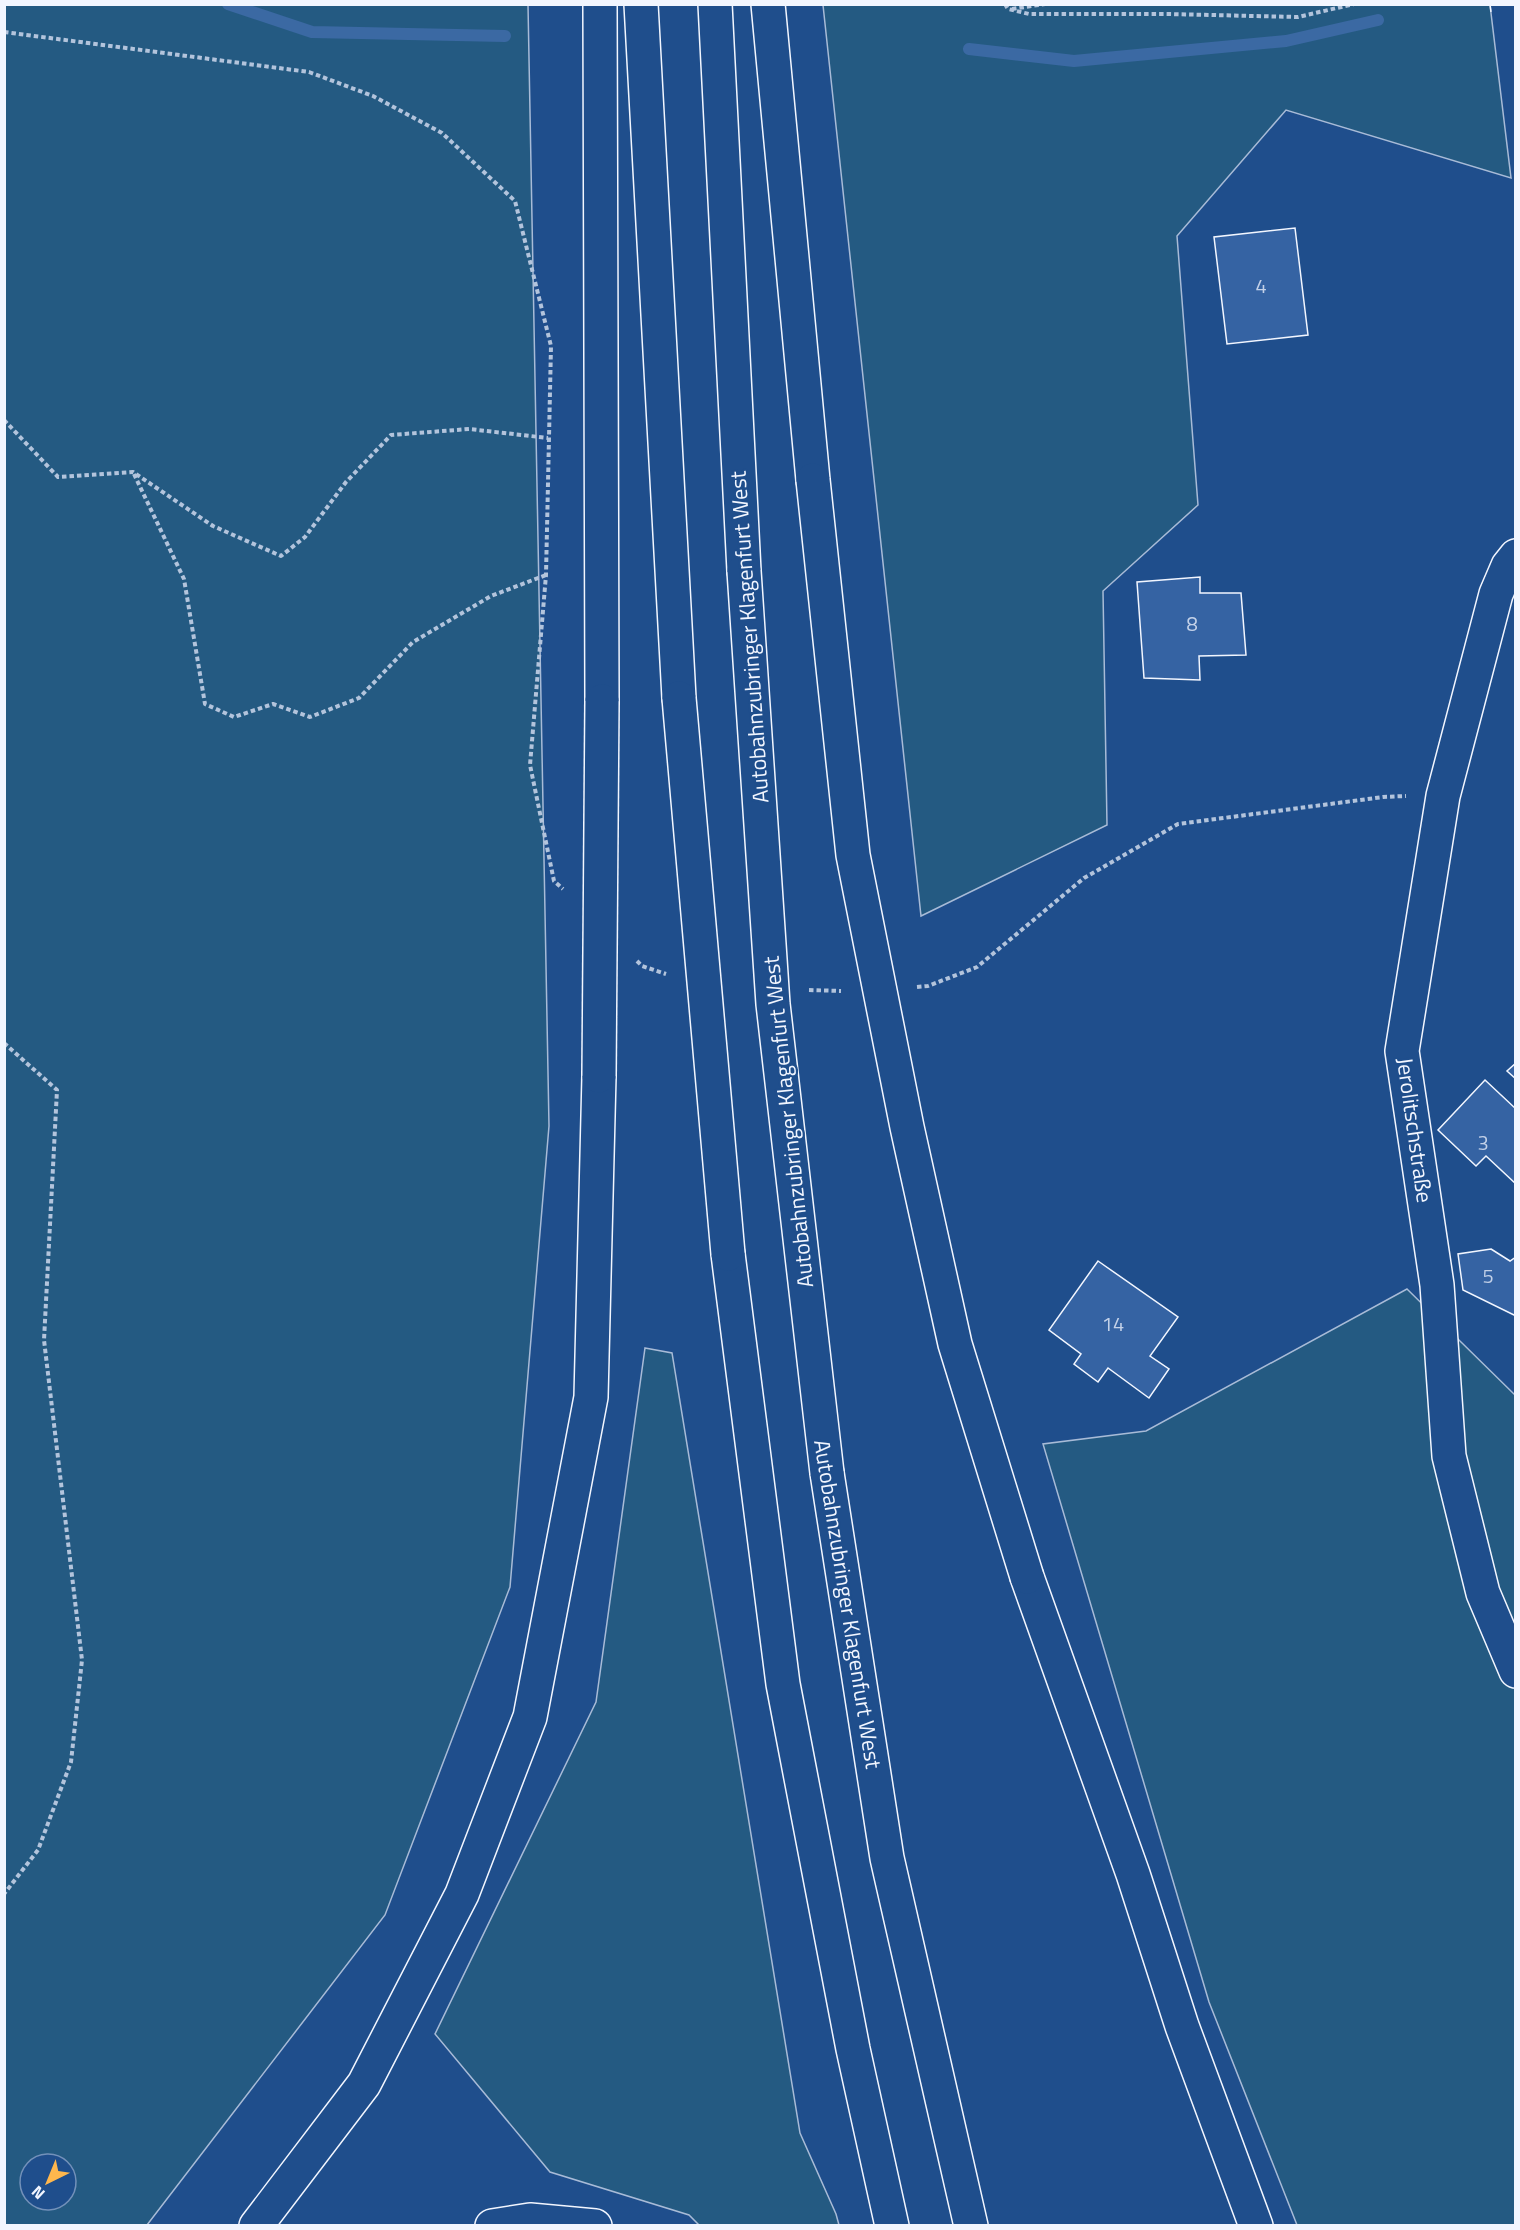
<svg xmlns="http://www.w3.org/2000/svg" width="1520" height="2230" viewBox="0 0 1520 2230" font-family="'Titillium Web',sans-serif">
	<rect width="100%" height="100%" fill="#1f4e8c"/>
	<g fill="#245a82" stroke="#a8bbd7" stroke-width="1.5" fill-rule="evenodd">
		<path d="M5,4L528,5L549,1126L510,1587L385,1915L147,2225H5ZM30,2164H66V2200H30Z"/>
		<path d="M823,5H1490L1511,178L1286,110L1177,236L1198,505L1103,591L1107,825L921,916Z"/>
		<path d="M1407,1289L1515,1395V2225H1297L1209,2002L1043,1444L1146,1431Z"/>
		<path d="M645,1348L672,1353L800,2133L836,2214L839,2225H699L689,2215L550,2172L435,2034L596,1702Z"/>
	</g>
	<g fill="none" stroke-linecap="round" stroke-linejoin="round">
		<g stroke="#3b69a3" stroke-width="12">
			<path d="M228,4L312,32L505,36"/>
			<path d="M969,49L1074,61L1286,41L1378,20"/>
		</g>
	</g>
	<g fill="#3563a3" stroke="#f2f6ff" stroke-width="1.5">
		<path d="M1295,228L1308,335L1227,344L1214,237Z"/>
		<path d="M1200,577V593H1241L1246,655L1199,656L1200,680L1144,678L1137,582Z"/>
		<path d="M1516,1063V1079L1507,1071Z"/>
		<path d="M1485,1080L1516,1109V1184L1486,1156L1476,1166L1438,1130Z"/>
		<path d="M1491,1249L1510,1261L1516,1257V1316L1463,1290L1458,1254Z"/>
		<path d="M1098,1261L1178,1317L1150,1356L1169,1369L1149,1398L1108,1368L1098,1382L1074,1364L1081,1354L1049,1330Z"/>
	</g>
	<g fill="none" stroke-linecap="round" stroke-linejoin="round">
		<defs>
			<path id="minor" d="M1516,556L1508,566L1496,594L1443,796L1402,1051L1437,1285L1449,1456L1483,1593L1516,1671"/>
			<g id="motorway">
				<path d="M600,4L602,701"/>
				<path d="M641,4L679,698"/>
				<path d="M715,4L744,571"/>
				<path d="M768,4L813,480"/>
				<path d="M728,1254L783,1684L853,2049L892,2226"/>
				<path d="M827,1473L887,1858L971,2226"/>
				<path d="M1027,1577L1133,1874L1182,2026L1256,2226"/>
				<path d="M256,2226L364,2084L462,1894L530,1717L591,1397L599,1076"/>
				<path d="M492,2226L530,2220L595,2226"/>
			</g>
		</defs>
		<use href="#minor" stroke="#f2f6ff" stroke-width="36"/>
		<use href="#motorway" stroke="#f2f6ff" stroke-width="36"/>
		<g stroke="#b3c4dc" stroke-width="4" stroke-dasharray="4.5 3" stroke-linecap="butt">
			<path d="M1005,4L1008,9L1029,14H1167L1298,17L1354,4"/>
			<path d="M1012,9L1045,4"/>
			<path d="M4,32L309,72L373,96L442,133L515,201L551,346L546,575L530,765L554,881L563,889"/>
			<path d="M4,420L58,477L133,472L213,526L281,556L305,537L346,482L391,435L469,429L548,438"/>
			<path d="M134,474L184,579L205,704L234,717L273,704L310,717L359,698L413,642L491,596L546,575"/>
			<path d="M637,961L642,966L666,974"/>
			<path d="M917,987L928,986L977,967L1084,878L1178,824L1383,797L1406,796"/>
			<path d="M809,990L841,991"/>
			<path d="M4,1043L57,1090L44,1340L82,1660L71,1762L38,1850L4,1894"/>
		</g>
		<use href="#minor" stroke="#1f4e8c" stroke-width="33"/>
		<use href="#motorway" stroke="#1f4e8c" stroke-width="33"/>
		<defs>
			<g id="motorway-bridge">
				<path d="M813,480L853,855L907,1127L955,1344L1027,1577"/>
				<path d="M744,571L773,1004L827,1473"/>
				<path d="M679,698L728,1254"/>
				<path d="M599,1076L602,701"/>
			</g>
		</defs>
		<use href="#motorway-bridge" stroke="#f2f6ff" stroke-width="36" stroke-linecap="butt"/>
		<use href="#motorway-bridge" stroke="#1f4e8c" stroke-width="33"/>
		<path stroke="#f2f6ff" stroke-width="1.5" stroke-dasharray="8 3" stroke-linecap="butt" d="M1490,4L1491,12"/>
	</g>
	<g text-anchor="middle" stroke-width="4.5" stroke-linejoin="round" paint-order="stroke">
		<g font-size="20" fill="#c3d1e8">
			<text x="1261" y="293">4</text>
			<text x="1192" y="631">8</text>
			<text x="1483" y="1150">3</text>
			<text x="1488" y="1283">5</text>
			<text x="1113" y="1331">14</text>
		</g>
		<g font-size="22" fill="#f2f6ff" stroke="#1f4e8c">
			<text transform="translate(749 637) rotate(-94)" y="8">Autobahnzubringer Klagenfurt West</text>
			<text transform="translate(788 1122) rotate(-96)" y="8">Autobahnzubringer Klagenfurt West</text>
			<text transform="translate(1415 1130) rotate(82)" y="8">Jerolitschstraße</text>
			<text transform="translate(848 1604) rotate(81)" y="8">Autobahnzubringer Klagenfurt West</text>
		</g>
	</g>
	<rect width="1520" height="2230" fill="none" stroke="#f2f6ff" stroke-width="12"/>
	<g transform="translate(48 2182) rotate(223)"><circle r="28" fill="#1f4e8c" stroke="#7391ba" stroke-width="1.5"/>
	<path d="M0-4.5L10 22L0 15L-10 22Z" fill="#ffb74d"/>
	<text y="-9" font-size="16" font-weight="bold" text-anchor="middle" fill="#f2f6ff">N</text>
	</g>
</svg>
